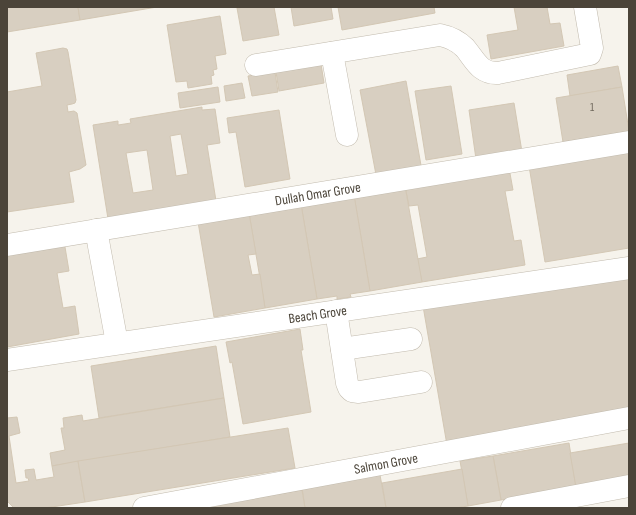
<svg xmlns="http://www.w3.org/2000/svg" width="636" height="515" viewBox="0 0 636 515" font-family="'Sofia Sans Condensed',sans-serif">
	<rect width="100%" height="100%" fill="#f6f3ec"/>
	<g fill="#d8cfc1" stroke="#d3c7b4" fill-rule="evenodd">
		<path d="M7,7H78L80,20L7,32Z"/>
		<path d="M78,7H157L80,20Z"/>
		<path d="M245,7H274L279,35L243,41L237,8Z"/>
		<path d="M291,7H331L333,19L294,26Z"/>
		<path d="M338,7H434L435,13L342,30Z"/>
		<path d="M514,7H547L550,24L560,23L564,46L491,59L487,35L518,30Z"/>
		<path d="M220,16L226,54L215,56L217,69L213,70L214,75L211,76L212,84L188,88L187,81L176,82L167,25Z"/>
		<path d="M63,48L67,49L68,52L76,100L75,103L72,104L67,105L68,112L74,111L77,113L86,165L80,169L69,172L74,202L7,212V89V92L42,86L36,53Z"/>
		<path d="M321,64L324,83L279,91L276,72Z"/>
		<path d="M618,66L622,87L570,96L567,75Z"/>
		<path d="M275,72L278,92L252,96L248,76Z"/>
		<path d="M406,81L422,171L377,180L360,90Z"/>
		<path d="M242,83L245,98L226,101L224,86Z"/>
		<path d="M451,86L462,154L426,160L415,91Z"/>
		<path d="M218,87L220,102L180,108L178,93Z"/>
		<path d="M622,87L629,131L563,142L556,98Z"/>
		<path d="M514,103L522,152L476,159L469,110Z"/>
		<path d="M202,107V110L215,109L220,143L207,145L217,207L109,225L93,125L118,121V125L131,123L130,119ZM181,134L188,174L176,176L170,136ZM147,150L153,190L133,193L126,153Z"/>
		<path d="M279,110L290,179L245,187L236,132L229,133L227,118Z"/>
		<path d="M629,149V248L545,262L529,166Z"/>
		<path d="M509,168L513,190L505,191L514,241L521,240L525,265L422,282L417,259L427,257L418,205L409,206L405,186Z"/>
		<path d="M405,186L422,282L370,291L354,195Z"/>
		<path d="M354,195L370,291L350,294L351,297L337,299V296L317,299L301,204Z"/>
		<path d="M301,204L317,299L265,308L249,213Z"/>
		<path d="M249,213L256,254L248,255L252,275L260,274L265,308L214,317L198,222Z"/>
		<path d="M64,241L69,271L57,273L63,308L75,306L79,334L7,347V251Z"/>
		<path d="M629,272V415L447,445L423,306Z"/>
		<path d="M300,329L303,350H301L311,412L243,424L232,362L230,363L226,342Z"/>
		<path d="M216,346L224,398L99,418L91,366Z"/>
		<path d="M224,398L230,437L52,466L50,453L65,450L61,428H64L63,418L82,415L83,421Z"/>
		<path d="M17,417L20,433L9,436L16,483L29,481L28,478H26L25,470L34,469L36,480L54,477L52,466L78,461L85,502L45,508H14L7,501V418Z"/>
		<path d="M288,428L295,468L85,502L78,461Z"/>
		<path d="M569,443L576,487L501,500L493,456Z"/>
		<path d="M629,443V478L576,487L570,453Z"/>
		<path d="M493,456L501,500L468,506L460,461Z"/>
		<path d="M462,469L468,506L456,508H386L382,483Z"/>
		<path d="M380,475L386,508H305L302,488Z"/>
		<path d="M302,490L305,508H200Z"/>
	</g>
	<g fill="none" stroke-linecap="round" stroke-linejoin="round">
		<defs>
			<g id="minor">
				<path d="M332,53L347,135"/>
				<path d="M256,65L440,35C450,37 458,41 465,48C475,60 480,74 498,73L590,54L592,48L585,7"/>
				<path d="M96,230L117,343"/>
				<path id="s1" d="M7,245L629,142"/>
				<path d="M336,311L347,383L349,388L352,391L359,392L421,382"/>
				<path d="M342,349L411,339"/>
				<path id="s2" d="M7,360L629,268"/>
				<path id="s3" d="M144,508L629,418"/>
				<path d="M512,508L629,486"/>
			</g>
		</defs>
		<use href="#minor" stroke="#c2bbae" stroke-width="23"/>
		<use href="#minor" stroke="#fff" stroke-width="22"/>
	</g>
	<g text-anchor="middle" stroke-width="4" stroke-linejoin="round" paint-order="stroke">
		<g font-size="12" fill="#6e675b">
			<text x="592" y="111">1</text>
		</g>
		<g font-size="14" fill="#4b4439" stroke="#fff">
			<text dy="5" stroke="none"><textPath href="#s1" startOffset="315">Dullah Omar Grove</textPath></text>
			<text dy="5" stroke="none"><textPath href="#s2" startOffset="314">Beach Grove</textPath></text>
			<text dy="5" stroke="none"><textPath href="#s3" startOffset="246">Salmon Grove</textPath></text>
		</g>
	</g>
	<rect width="636" height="515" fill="none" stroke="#4b4439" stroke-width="16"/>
</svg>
